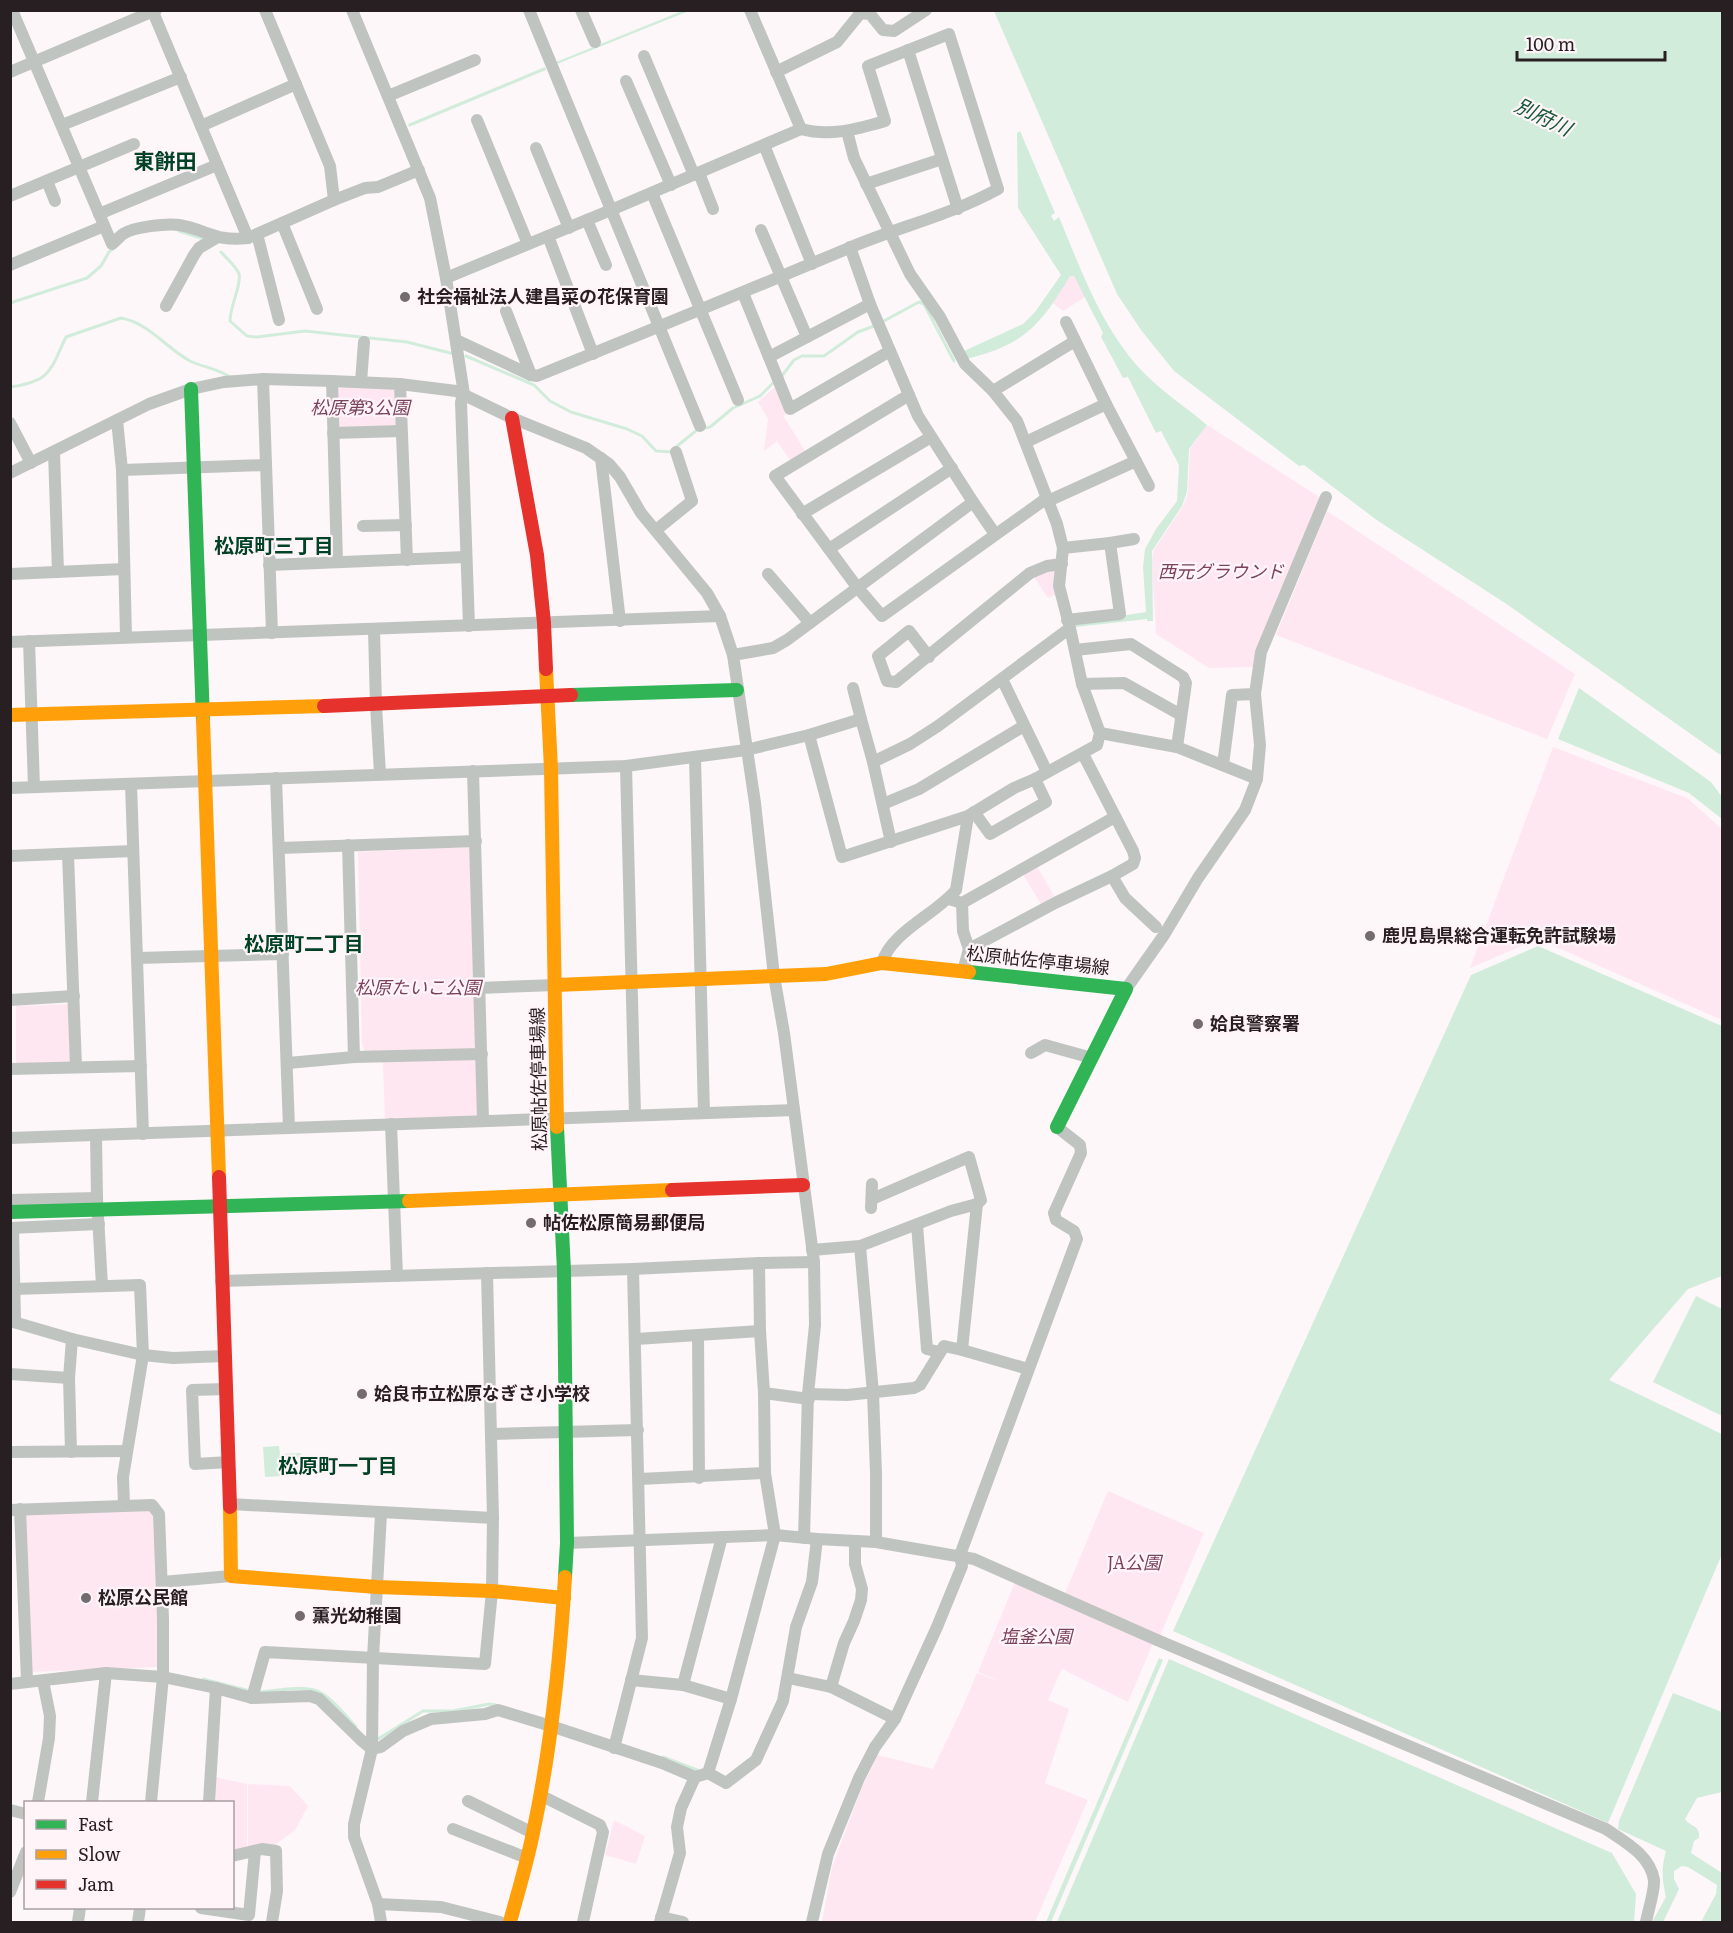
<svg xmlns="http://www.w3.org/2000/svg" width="1733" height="1933" viewBox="0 0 1733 1933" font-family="Literata,'Noto Sans JP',serif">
	<rect width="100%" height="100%" fill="#fdf7fa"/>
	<g fill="#fee7f1">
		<path d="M1070,276H1074L1085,297L1063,311L1053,303Z"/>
		<path d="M336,384L396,388L398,423L394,428L339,430Z"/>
		<path d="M776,386L787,410L784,417L807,454L792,463L777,441L764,451L768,419L758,402Z"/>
		<path d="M1207,425L1321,498L1256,667L1209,668L1156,634L1152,565L1153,551L1183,506L1188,493L1190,449Z"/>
		<path d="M1327,511L1575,674L1547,739L1276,635Z"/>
		<path d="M1053,568L1057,571V594L1048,598L1033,576Z"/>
		<path d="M1553,747L1687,798L1722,829V1020L1538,939L1470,968Z"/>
		<path d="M471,847L477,1043L473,1051L366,1054L362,1045L358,852Z"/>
		<path d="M1036,865L1054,896L1041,904L1022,873Z"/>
		<path d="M71,1004L72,1064L16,1066V1006Z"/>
		<path d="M476,1057L479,1117L385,1121L383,1061Z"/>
		<path d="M1108,1491L1204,1533L1160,1636L1065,1593Z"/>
		<path d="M149,1510L154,1515L159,1593L158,1667L30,1672L25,1517L29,1513Z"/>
		<path d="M1015,1582L1153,1643L1128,1702L1062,1669L1048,1700L1069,1709L1045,1783L1088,1800L1035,1922H822L832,1867L862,1787L878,1755L933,1769L964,1704L977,1673L1004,1683L978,1672Z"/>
		<path d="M215,1777L247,1784V1850L233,1853L232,1802H214Z"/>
		<path d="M248,1784L290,1786L308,1806L295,1830L271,1848L248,1849Z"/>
		<path d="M614,1820L645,1836L636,1864L605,1855Z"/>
	</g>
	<g fill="#d1ecdb">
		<path d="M682,11H689L557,64L556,62Z"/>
		<path d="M994,11H1722V756L1505,603L1378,521L1304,465L1299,466L1174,371L1141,330L1117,294Z"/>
		<path d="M545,67L546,70L409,127L408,124Z"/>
		<path d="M1020,131L1055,213L1051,216L1054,221L1059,217C1082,272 1103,332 1146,375C1164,393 1187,408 1207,425L1189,449L1187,492L1182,506L1152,551L1153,621H1147V619L1076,627V623L1146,612L1143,567L1145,549L1156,529L1177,501L1179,465L1161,431L1156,433L1128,377L1123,378L1101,337L1103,333L1074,276H1070C1041,325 1023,346 966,359L962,352L1023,324L1035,312L1061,275L1018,208L1017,133Z"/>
		<path d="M1579,688L1711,782L1722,797V819L1689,793L1558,739Z"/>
		<path d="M1538,946L1722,1026V1276L1688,1289L1609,1380L1722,1434V1554L1608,1823L1173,1631L1471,975Z"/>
		<path d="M1696,1296L1722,1309V1416L1653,1382Z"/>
		<path d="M279,1446L280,1454L301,1453L302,1475L265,1477L263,1447Z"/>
		<path d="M1159,1658L1163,1660L1051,1922H1046Z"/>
		<path d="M1169,1659L1612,1853L1636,1894L1634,1922H1057Z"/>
		<path d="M1673,1693L1722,1712V1792L1697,1798L1685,1819C1691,1828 1700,1824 1699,1838L1694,1841L1691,1853L1722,1873V1922H1701L1716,1894L1717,1885L1688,1867L1682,1866L1674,1871V1879L1679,1889L1663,1922H1652L1666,1897C1662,1878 1661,1870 1666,1851L1618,1829L1619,1821Z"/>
	</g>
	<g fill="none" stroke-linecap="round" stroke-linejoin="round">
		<g stroke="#d1ecdb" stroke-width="3">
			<path d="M179,231L204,239"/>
			<path d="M221,252C226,258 237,267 239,274C242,284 230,306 230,321L247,336L257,337L305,331L407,342L454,354"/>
			<path d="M10,303L87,278L101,266L109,252L114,248"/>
			<path d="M882,322L919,302L924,304L954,361"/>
			<path d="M466,356L534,385L550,401L571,412L627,429L642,436L656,451L672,452"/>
			<path d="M781,377L794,360L802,356H824L858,332L874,326"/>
			<path d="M10,387C52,381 50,370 66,337L121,318C149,323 166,348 190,361C203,367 218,369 230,377"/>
			<path d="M705,428L710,427L733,408L760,396L774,382"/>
			<path d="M676,447L697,430"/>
			<path d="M203,1679L250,1691"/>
			<path d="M258,1692C276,1691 300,1685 317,1691C330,1696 347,1717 356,1727"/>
			<path d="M378,1739L423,1711H453L489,1704L496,1705"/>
			<path d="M663,1757L697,1770"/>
		</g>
		<g stroke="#c0c4c1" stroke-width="12">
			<path d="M12,10L112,244C116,241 119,237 123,234C133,227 167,223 179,225C208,230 215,242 248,238"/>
			<path d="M265,10L330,166L334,200"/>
			<path d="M352,10L430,198L446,278L464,394L461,402L469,626"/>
			<path d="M529,10L700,426"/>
			<path d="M581,10L595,42"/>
			<path d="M750,10L801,129"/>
			<path d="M153,12L248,238L334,200L365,188L378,187L419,170"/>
			<path d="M859,13L870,14L883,30L894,31L926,10"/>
			<path d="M908,50L958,209"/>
			<path d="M644,56L694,175"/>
			<path d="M10,72L156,10"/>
			<path d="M776,72L837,42L863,10"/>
			<path d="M626,81L671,185"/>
			<path d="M388,96L475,60"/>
			<path d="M477,120L528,244"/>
			<path d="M62,125L181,77"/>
			<path d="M201,126L296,84"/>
			<path d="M764,145L812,264"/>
			<path d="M536,148L569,228"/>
			<path d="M699,173L713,209"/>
			<path d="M47,181L55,201"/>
			<path d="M866,184L942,159"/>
			<path d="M652,193L738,400"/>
			<path d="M10,196L134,144"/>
			<path d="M99,214L217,165"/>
			<path d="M587,220L606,265"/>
			<path d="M282,223L317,309"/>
			<path d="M761,230L807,337"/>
			<path d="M257,234L279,320"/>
			<path d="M548,236L593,354"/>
			<path d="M10,265L104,226"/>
			<path d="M446,278L611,210L801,129C830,137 857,129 885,121L868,66L949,34L998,189C951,215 898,227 849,248C746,291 642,334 537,376L531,375L456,340"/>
			<path d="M743,293L790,409L890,351"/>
			<path d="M166,306L194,255L199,248L216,238"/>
			<path d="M506,311L531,375"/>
			<path d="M1066,322L1106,404L1149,486"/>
			<path d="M769,357L870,304"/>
			<path d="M263,379L272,633"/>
			<path d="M332,381L337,562"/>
			<path d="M361,382L364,342"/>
			<path d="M400,384L407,560"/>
			<path d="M993,391L1075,341"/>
			<path d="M909,395L775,476L857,587L882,616L1047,498"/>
			<path d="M117,420L122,470L126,637"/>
			<path d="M10,423L31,463"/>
			<path d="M333,433L401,431"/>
			<path d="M1026,442L1106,404"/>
			<path d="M54,452L58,572"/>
			<path d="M601,458L620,621"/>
			<path d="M122,470L265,465"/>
			<path d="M10,473L149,404L191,389L224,382L263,379L332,381L400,384L456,391L512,418L586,448L609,464L620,477L641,513L707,593L720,616L733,655L755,803L774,976L784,1033L814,1262L815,1325L808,1394L804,1538"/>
			<path d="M1048,501L1136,461"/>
			<path d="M973,502L995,534"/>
			<path d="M802,514L931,437"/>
			<path d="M363,526L406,525"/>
			<path d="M656,530L692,501L676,452"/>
			<path d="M1110,543L1134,539"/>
			<path d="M1063,548L1110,543L1120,614L1067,620"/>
			<path d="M829,549L952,468"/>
			<path d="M269,565L465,557"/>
			<path d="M10,574L124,569"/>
			<path d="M768,574L810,623"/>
			<path d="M374,630L376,705L380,774"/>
			<path d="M29,641L34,787"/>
			<path d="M10,642L720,616"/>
			<path d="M1075,650L1131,644L1183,677L1186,683L1177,747"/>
			<path d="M733,655L773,648L787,640L973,502L918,416L870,304L850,247"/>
			<path d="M929,657L909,631L878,656L887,681L896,682L1030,573L1047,566L1062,564"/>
			<path d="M1002,679L1047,772"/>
			<path d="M1082,684L1124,683L1181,715"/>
			<path d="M853,688L861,719"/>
			<path d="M1100,733L1177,747L1257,779"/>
			<path d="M809,735L842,857L968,816L1014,788L1035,779L1097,745L1100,733L1082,684L1070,628"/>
			<path d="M695,757L704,1113"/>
			<path d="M873,762L891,842"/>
			<path d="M1223,765L1232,695L1255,694"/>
			<path d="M626,766L635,1115"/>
			<path d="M473,771L483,1120"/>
			<path d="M276,778L289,1128"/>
			<path d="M131,784L143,1134"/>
			<path d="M10,788L626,766L746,750L809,735L861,719L873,762L910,744L938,726L1070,628L1059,586L1063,548L1057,524L1017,421L993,391L965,364L940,317L910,274L854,158L847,131"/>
			<path d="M883,804L919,789L1024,726"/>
			<path d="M974,812L990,834L1046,802L1035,779"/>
			<path d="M348,845L354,1057"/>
			<path d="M280,848L476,841"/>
			<path d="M68,854L76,1067"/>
			<path d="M10,856L133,851"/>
			<path d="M1112,876L1125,898L1156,927"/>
			<path d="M949,899L962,903L1115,817"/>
			<path d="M962,903L963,931L969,949"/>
			<path d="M137,958L283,954"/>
			<path d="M882,963C891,932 936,914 956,890L968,816"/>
			<path d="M963,971L969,949L1055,903L1112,876L1133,864L1135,858L1133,851L1083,754"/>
			<path d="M479,988L556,985"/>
			<path d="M1126,989L1164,935L1198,878L1245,810L1257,779L1260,745L1255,694L1261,652L1326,497"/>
			<path d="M10,1000L74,996"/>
			<path d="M1031,1053L1045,1045L1092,1058"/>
			<path d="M288,1063L354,1057L482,1054"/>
			<path d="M10,1069L141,1066"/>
			<path d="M391,1124L397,1276"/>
			<path d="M96,1135L97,1198L102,1286"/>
			<path d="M10,1138L794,1110"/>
			<path d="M872,1199L969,1157L981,1200L977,1204"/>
			<path d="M10,1200L97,1198"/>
			<path d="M871,1208L872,1184"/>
			<path d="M917,1225L927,1349L939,1352"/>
			<path d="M10,1228L99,1224"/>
			<path d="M13,1228L15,1321"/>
			<path d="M860,1246L873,1393L876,1473V1542"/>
			<path d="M221,1281L633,1269L759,1263L814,1262"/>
			<path d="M14,1289L140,1285L143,1355L123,1477L124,1505"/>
			<path d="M10,1321L72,1339L143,1355L173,1358L225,1356"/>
			<path d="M698,1335L699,1478"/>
			<path d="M636,1339L760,1331"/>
			<path d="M962,1350L1028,1369"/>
			<path d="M10,1374L69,1378"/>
			<path d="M226,1389L192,1390L195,1464L229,1462"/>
			<path d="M764,1393L809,1399"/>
			<path d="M808,1394L847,1395L914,1388L920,1385L944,1346L962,1350L977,1204L951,1211L860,1246L812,1250"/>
			<path d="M492,1434L638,1430"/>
			<path d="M10,1452L127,1451"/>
			<path d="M71,1452L69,1378L72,1339"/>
			<path d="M639,1479L765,1473"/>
			<path d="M230,1504L493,1518"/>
			<path d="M20,1509L27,1681"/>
			<path d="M10,1510L152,1505L159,1514L163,1619V1677L151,1802"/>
			<path d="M567,1543L775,1535L817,1539L876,1542L974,1559L1157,1640L1606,1829C1625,1842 1650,1855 1654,1880C1655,1890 1648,1911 1646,1922"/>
			<path d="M162,1582L231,1576"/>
			<path d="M788,1678L831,1687L844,1643L854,1621L861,1600L862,1589L855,1564V1541"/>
			<path d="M631,1680L683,1685L731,1699"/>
			<path d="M10,1684L106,1673L163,1677L216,1688L252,1698L310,1696L319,1699L361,1740L372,1749"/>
			<path d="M683,1685L722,1537"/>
			<path d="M831,1687L895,1719"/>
			<path d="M252,1698L265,1652L485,1664L492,1591L493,1518L487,1273"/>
			<path d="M614,1748L642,1638L633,1269"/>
			<path d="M372,1749L381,1747L403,1731L431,1719L485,1714L498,1710L551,1726L662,1763L695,1777L708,1773L731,1699L775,1535L765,1473L764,1393L760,1331L759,1263"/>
			<path d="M708,1773L726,1783L756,1760L783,1701L796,1627L812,1582L817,1539"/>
			<path d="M540,1795L600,1825L603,1832L583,1922"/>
			<path d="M468,1801L533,1833"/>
			<path d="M38,1802L49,1738L50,1716L43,1681"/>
			<path d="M92,1802L106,1673"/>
			<path d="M209,1802L216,1688"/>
			<path d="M10,1810L26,1814"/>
			<path d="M453,1829L527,1858"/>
			<path d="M232,1856L262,1849L276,1851L277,1891L272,1922"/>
			<path d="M10,1892L26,1852"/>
			<path d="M378,1904L441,1907L500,1922"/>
			<path d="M201,1908L249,1915L255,1851"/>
			<path d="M661,1917L683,1922"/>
			<path d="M78,1922L80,1908"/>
			<path d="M138,1922L140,1908"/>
			<path d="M381,1922L378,1904L354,1837V1824L372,1749L373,1658L381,1514"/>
			<path d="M660,1922L680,1853L677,1827L681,1808L695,1777"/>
			<path d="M812,1922L828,1854L859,1778L875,1747L895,1719L937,1627L962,1566L960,1555L1077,1239L1074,1231L1056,1220L1054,1213L1081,1153L1080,1145L1057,1127"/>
		</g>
		<g stroke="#30b455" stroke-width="14">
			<path d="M191,389L203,720"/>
			<path d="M571,695L737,690"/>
			<path d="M969,972L1126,989L1057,1127"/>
			<path d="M557,1127L564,1271L567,1543L565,1577"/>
			<path d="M10,1212L409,1201"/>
		</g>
		<g stroke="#ff9f0a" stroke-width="14">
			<path d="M546,669L551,769L557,1127"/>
			<path d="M10,715L324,706"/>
			<path d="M203,720L219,1177"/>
			<path d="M556,985L826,974L882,963L969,972"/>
			<path d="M409,1201L672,1190"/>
			<path d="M230,1507L231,1576L377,1587L492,1591L564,1598"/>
			<path d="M510,1922C518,1892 527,1863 533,1833C551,1749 560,1662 565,1577"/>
		</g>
		<g stroke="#e5322d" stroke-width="14">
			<path d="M512,418L537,555L544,623L546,669"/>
			<path d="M324,706L571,695"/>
			<path d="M219,1177L230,1507"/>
			<path d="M672,1190L803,1185"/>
		</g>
	</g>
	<g fill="#736b6e" stroke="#fff5f9" stroke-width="2">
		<circle cx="405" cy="297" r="6"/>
		<circle cx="1370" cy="936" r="6"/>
		<circle cx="1198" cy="1024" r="6"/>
		<circle cx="531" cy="1223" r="6"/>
		<circle cx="362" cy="1394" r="6"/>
		<circle cx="86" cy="1598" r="6"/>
		<circle cx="300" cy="1616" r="6"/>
	</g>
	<g text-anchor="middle" stroke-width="4.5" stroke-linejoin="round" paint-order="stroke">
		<g font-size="18" font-weight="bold" fill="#281f23" stroke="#fff5f9" text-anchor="start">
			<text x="417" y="303">社会福祉法人建昌菜の花保育園</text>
			<text x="1382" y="942">鹿児島県総合運転免許試験場</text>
			<text x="1210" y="1030">姶良警察署</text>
			<text x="543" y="1229">帖佐松原簡易郵便局</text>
			<text x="374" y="1400">姶良市立松原なぎさ小学校</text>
			<text x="98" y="1604">松原公民館</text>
			<text x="312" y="1622">薫光幼稚園</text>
		</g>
		<g font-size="18" font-style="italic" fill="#7b425e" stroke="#fff5f9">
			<text x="360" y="414">松原第3公園</text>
			<text x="1221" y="578">西元グラウンド</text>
			<text x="418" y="994">松原たいこ公園</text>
			<text x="1134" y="1569">JA公園</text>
			<text x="1036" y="1643">塩釜公園</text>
		</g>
		<g font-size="18" fill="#281f23" stroke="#fff5f9">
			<text transform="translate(1038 961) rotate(6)" y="6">松原帖佐停車場線</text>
			<text transform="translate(539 1079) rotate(-91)" y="6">松原帖佐停車場線</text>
		</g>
		<g font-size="20" font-style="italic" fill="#145837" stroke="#fff5f9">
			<text transform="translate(1543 117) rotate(26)" y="7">別府川</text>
		</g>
		<g font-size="20" font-weight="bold" fill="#004225" stroke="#fff5f9">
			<text x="274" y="553">松原町三丁目</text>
			<text x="304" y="951">松原町二丁目</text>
			<text x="338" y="1473">松原町一丁目</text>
		</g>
		<g font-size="21" font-weight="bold" fill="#004225" stroke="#fff5f9">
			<text x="165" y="169">東餅田</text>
		</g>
	</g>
	<rect width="1733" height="1933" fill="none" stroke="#281f23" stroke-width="24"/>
	<rect x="24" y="1801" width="210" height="108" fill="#fff5f9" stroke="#a99fa3" stroke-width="1.5"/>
	<rect x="36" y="1820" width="30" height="9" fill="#30b455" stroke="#a99fa3" stroke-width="1.5"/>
	<text x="78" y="1831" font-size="18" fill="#281f23">Fast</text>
	<rect x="36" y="1850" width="30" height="9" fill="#ff9f0a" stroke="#a99fa3" stroke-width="1.5"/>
	<text x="78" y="1861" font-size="18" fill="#281f23">Slow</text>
	<rect x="36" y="1880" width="30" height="9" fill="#e5322d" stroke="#a99fa3" stroke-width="1.5"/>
	<text x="78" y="1891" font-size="18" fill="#281f23">Jam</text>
	<path d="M1517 51v9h148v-9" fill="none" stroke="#281f23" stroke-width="3"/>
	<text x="1526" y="51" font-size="18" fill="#281f23" stroke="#fff5f9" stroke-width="4.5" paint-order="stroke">100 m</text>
</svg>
